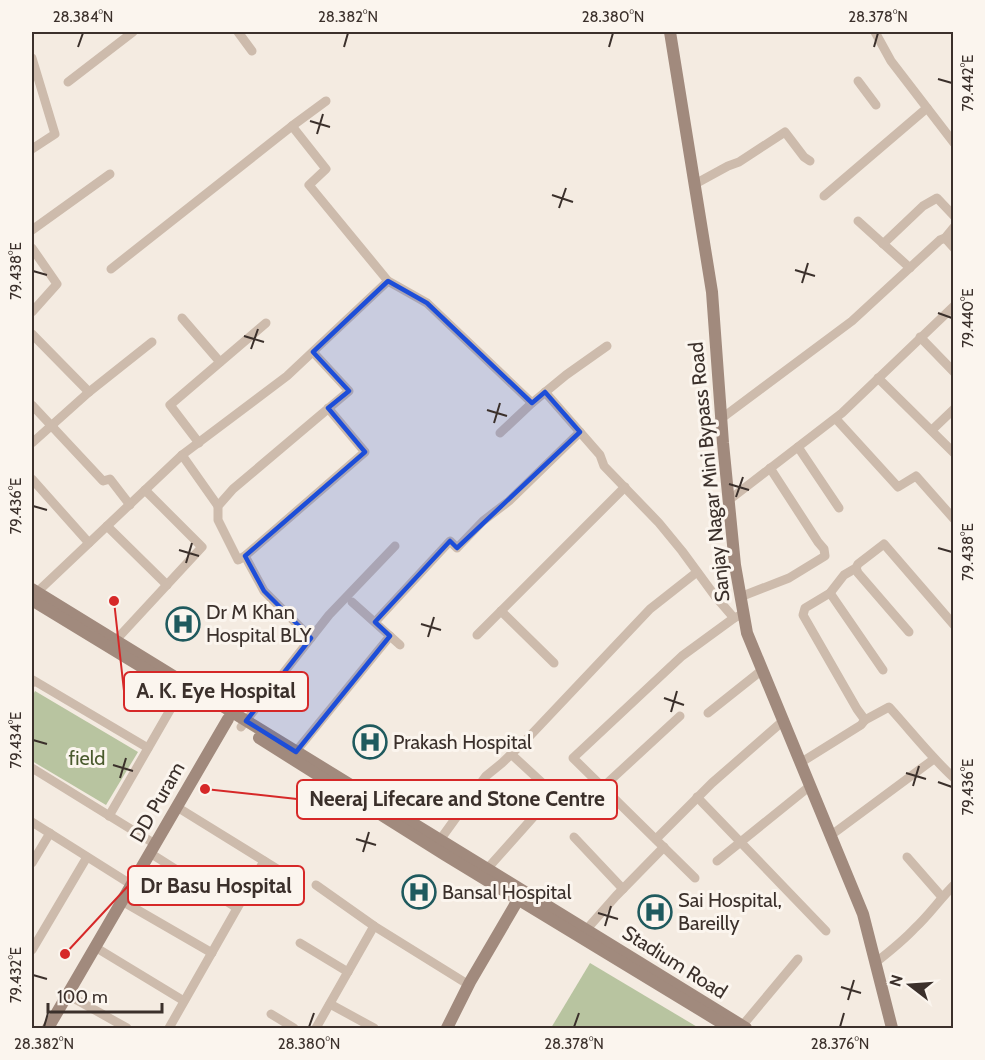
<svg xmlns="http://www.w3.org/2000/svg" width="985" height="1060" viewBox="0 0 985 1060" font-family="Cabin,sans-serif">
	<rect width="100%" height="100%" fill="#f4ebe1"/>
	<g fill="#b8c4a0">
		<path d="M35,691L138,752L106,805L32,761V697Z"/>
		<path d="M590,963L699,1028H551Z"/>
	</g>
	<g fill="none" stroke-linecap="round" stroke-linejoin="round">
		<g stroke="#cdbbac" stroke-width="9">
			<path d="M238,32L252,51"/>
			<path d="M875,32L891,61L954,143"/>
			<path d="M32,58L55,134L32,149"/>
			<path d="M858,81L876,105"/>
			<path d="M68,82L133,32"/>
			<path d="M292,126L326,169L309,185L388,281L427,303L532,403"/>
			<path d="M695,184L728,166L739,162L785,132L804,157L810,161"/>
			<path d="M824,196L927,108"/>
			<path d="M858,221L910,268"/>
			<path d="M32,230L110,174"/>
			<path d="M945,238L954,248"/>
			<path d="M883,244L923,206L937,198L954,216"/>
			<path d="M32,248L57,284L32,312"/>
			<path d="M111,269L292,126L326,101"/>
			<path d="M182,318L220,362"/>
			<path d="M32,334L89,392"/>
			<path d="M920,337L954,372"/>
			<path d="M313,352L349,391L233,489L218,506V520L238,560L245,556L365,452L328,408"/>
			<path d="M878,378L954,453"/>
			<path d="M545,392L600,455L604,466L659,523L682,551L715,596L734,618"/>
			<path d="M32,405L103,481L110,479L130,505"/>
			<path d="M722,418L852,321L940,240L945,238L954,227"/>
			<path d="M836,419L898,487L916,476L954,519"/>
			<path d="M932,430L954,409"/>
			<path d="M500,433L532,403L566,375L607,346"/>
			<path d="M32,443L89,392L152,342"/>
			<path d="M199,443L170,405L266,323"/>
			<path d="M798,447L839,508"/>
			<path d="M182,455L218,506"/>
			<path d="M32,479L89,543"/>
			<path d="M729,500L842,413L954,306"/>
			<path d="M107,526L167,585"/>
			<path d="M245,556L264,591L311,638"/>
			<path d="M856,568L858,573L909,632"/>
			<path d="M830,593L883,670"/>
			<path d="M33,596L182,455L287,376L388,281"/>
			<path d="M740,597L789,578L825,556L824,549L818,542L770,468"/>
			<path d="M352,602L400,645"/>
			<path d="M501,611L554,663"/>
			<path d="M375,622L450,541L457,548L483,521L509,501L580,432"/>
			<path d="M477,635L625,487"/>
			<path d="M115,641L202,547L145,490"/>
			<path d="M32,683L33,680L148,748"/>
			<path d="M708,713L762,670"/>
			<path d="M865,720L857,709L803,615L805,608L830,593L844,575L856,568L858,564L884,544L954,625"/>
			<path d="M241,727L329,615L395,546"/>
			<path d="M293,755L390,636"/>
			<path d="M800,763L861,725L865,720L889,707C911,731 930,756 954,778"/>
			<path d="M32,768L155,844"/>
			<path d="M603,787L680,716"/>
			<path d="M697,797L826,931"/>
			<path d="M177,807L287,875"/>
			<path d="M109,816L181,691"/>
			<path d="M32,822L132,885"/>
			<path d="M830,836L934,759"/>
			<path d="M574,837L623,889"/>
			<path d="M656,839L712,783L783,721"/>
			<path d="M437,844L486,776L502,763L527,739L650,609L697,572"/>
			<path d="M150,853L237,908"/>
			<path d="M907,857L942,897"/>
			<path d="M717,861L810,786"/>
			<path d="M32,863L50,833"/>
			<path d="M487,869L553,795L550,790L511,754"/>
			<path d="M695,878L573,758L682,656L734,618L743,614"/>
			<path d="M316,885L374,926L469,985"/>
			<path d="M122,901L212,953"/>
			<path d="M586,930L616,896L664,847"/>
			<path d="M300,943L348,972"/>
			<path d="M95,947L184,1001"/>
			<path d="M32,950L87,857"/>
			<path d="M875,963C889,952 903,941 915,928C929,915 940,899 954,885"/>
			<path d="M68,995L127,1028"/>
			<path d="M330,1004L374,1028"/>
			<path d="M271,1014L294,1028"/>
			<path d="M742,1026L798,959"/>
			<path d="M169,1028L264,861"/>
			<path d="M316,1028L374,926"/>
		</g>
		<g stroke="#a18a7d" stroke-width="12">
			<path d="M670,32L712,292L723,443L735,565L747,633L863,914L892,1028"/>
			<path d="M32,589L746,1028"/>
			<path d="M32,600L170,684"/>
			<path d="M259,738L445,855L730,1028"/>
			<path d="M48,1028L228,719"/>
			<path d="M447,1028L470,982L522,893"/>
		</g>
	</g>
	<path fill="#1d4ed8" fill-opacity="0.2" stroke="#1d4ed8" stroke-width="4.5" stroke-linejoin="round" d="M388,281L427,303L532,403L545,392L580,432L457,548L450,541L375,622L390,636L296,752L246,721L311,638L264,591L245,556L365,452L328,408L349,391L313,352Z"/>
	<path fill="none" stroke="#3b302b" stroke-width="2" d="M78,47L83,33M344,47L348,33M609,47L613,33M874,47L878,33M938,79L952,83M310,121L330,127M317,134L323,114M552,195L573,202M559,208L566,188M795,270L815,276M33,271L47,275M802,283L808,263M938,313L952,318M244,336L264,342M251,349L258,329M487,410L507,416M494,423L500,403M729,484L749,490M736,497L743,477M33,506L47,510M938,548L952,552M179,550L199,556M186,563L192,543M421,624L441,630M428,637L434,617M664,698L684,705M671,712L677,691M33,740L47,744M113,765L133,771M906,773L926,779M120,778L126,758M938,782L952,787M913,786L919,766M356,839L376,845M363,852L369,832M598,913L618,919M605,926L611,906M33,975L47,979M841,987L861,993M848,1000L854,980M44,1027L48,1013M309,1027L314,1013M574,1027L579,1013M840,1027L844,1013"/>
	<defs>
		<symbol id="hospital-ring" viewBox="-11 -11 22 22"><circle r="9.5" fill="#fbf5ee" stroke="#1f5a5e" stroke-width="1.5"/><path d="M-5-5h3v3.5h4V-5h3V5h-3V1.5h-4V5h-3Z" fill="#1f5a5e"/></symbol>
	</defs>
	<g fill-rule="evenodd">
		<use href="#hospital-ring" x="164" y="605" width="38" height="38"/>
		<use href="#hospital-ring" x="351" y="723" width="38" height="38"/>
		<use href="#hospital-ring" x="400" y="873" width="38" height="38"/>
		<use href="#hospital-ring" x="636" y="893" width="38" height="38"/>
	</g>
	<g text-anchor="middle" stroke-width="6" stroke-linejoin="round" paint-order="stroke">
		<g font-size="20" fill="#3b302b" stroke="#fbf5ee">
			<text transform="translate(709 472) rotate(-96)" y="7">Sanjay Nagar Mini Bypass Road</text>
			<text transform="translate(157 802) rotate(-60)" y="7">DD Puram</text>
			<text transform="translate(675 962) rotate(32)" y="7">Stadium Road</text>
		</g>
		<g font-size="20" fill="#3b302b" stroke="#fbf5ee" text-anchor="start">
			<text x="206" y="619">Dr M Khan<tspan x="206" dy="23">Hospital BLY</tspan></text>
			<text x="393" y="749">Prakash Hospital</text>
			<text x="442" y="899">Bansal Hospital</text>
			<text x="678" y="907">Sai Hospital,<tspan x="678" dy="23">Bareilly</tspan></text>
		</g>
		<g font-size="20" fill="#4a5a2e" stroke="#fbf5ee">
			<text x="87" y="765">field</text>
		</g>
	</g>
	<path fill="none" stroke="#d62828" stroke-width="2" d="M114 601L124 691M205 789L297 799M65 954L128 886"/>
	<g fill="#d62828" stroke="#fbf5ee" stroke-width="2">
		<circle cx="114" cy="601" r="6"/>
		<circle cx="205" cy="789" r="6"/>
		<circle cx="65" cy="954" r="6"/>
	</g>
	<g fill="#fbf5ee" stroke="#d62828" stroke-width="2">
		<rect x="124" y="672" width="184" height="39" rx="6"/>
		<rect x="297" y="780" width="320" height="39" rx="6"/>
		<rect x="128" y="866" width="176" height="39" rx="6"/>
	</g>
	<g font-size="21" text-anchor="middle" font-weight="bold" fill="#3b302b">
		<text x="216" y="698">A. K. Eye Hospital</text>
		<text x="457" y="806">Neeraj Lifecare and Stone Centre</text>
		<text x="216" y="893">Dr Basu Hospital</text>
	</g>
	<rect width="985" height="1060" fill="none" stroke="#fbf5ee" stroke-width="66"/>
	<g transform="translate(910 985) rotate(287)" stroke="#fbf5ee" stroke-width="4.5" paint-order="stroke">
	<path d="M0-4.5L10 22L0 15L-10 22Z" fill="#3b302b"/>
	<text y="-9" font-size="16" font-weight="bold" text-anchor="middle" fill="#3b302b">N</text>
	</g>
	<path d="M48 1003v9h114v-9" fill="none" stroke="#3b302b" stroke-width="3"/>
	<text x="57" y="1003" font-size="18" fill="#3b302b" stroke="#fbf5ee" stroke-width="4.5" paint-order="stroke">100 m</text>
	<rect x="33" y="33" width="919" height="994" fill="none" stroke="#3b302b" stroke-width="2"/>
	<g font-size="15" text-anchor="middle" fill="#3b302b">
		<text x="83" y="22">28.384°N</text>
		<text x="348" y="22">28.382°N</text>
		<text x="613" y="22">28.380°N</text>
		<text x="878" y="22">28.378°N</text>
		<text transform="translate(968 83) rotate(-90)" y="5">79.442°E</text>
		<text transform="translate(16 271) rotate(-90)" y="5">79.438°E</text>
		<text transform="translate(968 318) rotate(-90)" y="5">79.440°E</text>
		<text transform="translate(16 506) rotate(-90)" y="5">79.436°E</text>
		<text transform="translate(968 552) rotate(-90)" y="5">79.438°E</text>
		<text transform="translate(16 740) rotate(-90)" y="5">79.434°E</text>
		<text transform="translate(968 787) rotate(-90)" y="5">79.436°E</text>
		<text transform="translate(16 975) rotate(-90)" y="5">79.432°E</text>
		<text x="44" y="1049">28.382°N</text>
		<text x="309" y="1049">28.380°N</text>
		<text x="574" y="1049">28.378°N</text>
		<text x="840" y="1049">28.376°N</text>
	</g>
</svg>
